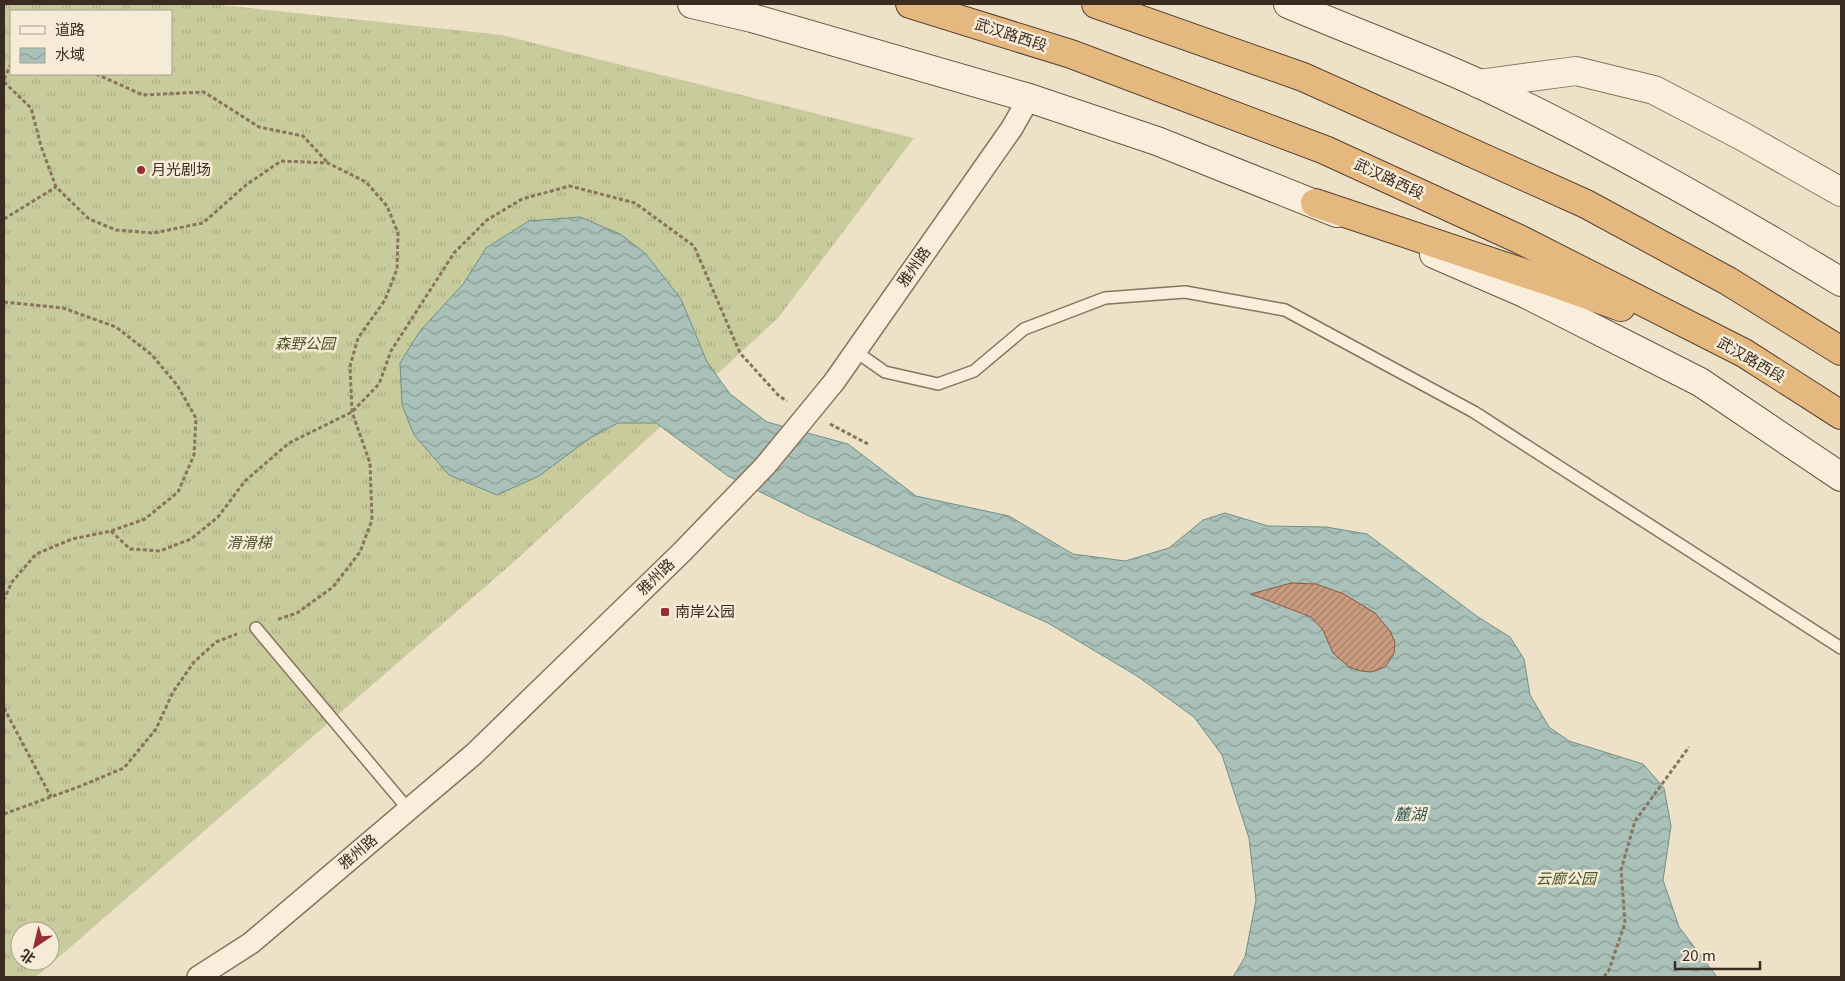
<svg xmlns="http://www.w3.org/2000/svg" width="1845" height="981" viewBox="0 0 1845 981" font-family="Georgia,'Noto Sans SC',serif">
	<defs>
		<pattern id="grass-tufts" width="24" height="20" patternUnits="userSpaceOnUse" patternTransform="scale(1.25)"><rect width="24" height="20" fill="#c8cb9c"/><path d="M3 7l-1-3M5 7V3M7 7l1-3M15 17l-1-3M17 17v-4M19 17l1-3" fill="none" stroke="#adae86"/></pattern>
		<pattern id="water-waves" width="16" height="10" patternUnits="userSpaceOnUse" patternTransform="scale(1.25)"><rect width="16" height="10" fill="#a9c1b9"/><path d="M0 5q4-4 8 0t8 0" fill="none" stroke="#8b9d96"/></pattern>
		<pattern id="building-hatch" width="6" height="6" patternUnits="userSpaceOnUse" patternTransform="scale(1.25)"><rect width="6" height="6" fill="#ca9b7f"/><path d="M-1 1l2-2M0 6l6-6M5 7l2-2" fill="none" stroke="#a57f68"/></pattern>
	</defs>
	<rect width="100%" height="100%" fill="#ede1c8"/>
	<path fill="url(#grass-tufts)" fill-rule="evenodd" d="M4,4H212L502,35L914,138L778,318L515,561L36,977H4ZM11,11H171V74H11ZM20,931H50V961H20Z"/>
	<path fill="url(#water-waves)" stroke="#6f9086" d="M580,217L620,234L645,253L681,299L707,362L730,394L767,422L848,444L916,496L1009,516L1073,554L1125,561L1169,548L1203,520L1225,513L1268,526L1326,527L1367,534L1478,617L1510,637L1524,659L1530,695L1549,727L1569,741L1643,764L1664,788L1671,826L1663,880L1679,927L1717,977H1233L1245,957L1256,900L1249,838L1222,755L1194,717L1137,676L1048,623L809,516L728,476L656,423H618L590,438L539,476L497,495L449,475L414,435L402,405L400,363L420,331L464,283L486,248L529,221Z"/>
	<path fill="url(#building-hatch)" stroke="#875c44" d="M1291,583L1316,584L1344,594L1375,613L1390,631L1395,642L1394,654L1385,667L1371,672L1361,671L1349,667L1333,653L1323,630L1311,617L1251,594Z"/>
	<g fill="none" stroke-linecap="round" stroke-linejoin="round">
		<defs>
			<g id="service">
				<path d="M855,351L885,372L938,384L974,371L1024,329L1105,298L1185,292L1285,310L1474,412L1841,648"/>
				<path d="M256,628L408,809"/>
			</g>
			<g id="minor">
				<path d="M834,382L1012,128L1029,98"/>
				<path d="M198,977L251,943L474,754L682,552"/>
			</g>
			<path id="tertiary" d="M1479,84L1576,71L1654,90L1742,136L1841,192"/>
			<g id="secondary">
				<path d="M692,4L752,18L1029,98L1157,141L1337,213"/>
				<path d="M1288,4C1351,31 1417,55 1480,84C1604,143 1724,211 1841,282"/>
				<path d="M1434,254L1524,293L1700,382L1841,477"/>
			</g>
			<g id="trunk">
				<path d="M910,4L1071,54L1325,150L1519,239L1744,353L1841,415"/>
				<path d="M1096,4L1303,77L1586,204L1728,281L1841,351"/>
				<path d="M1315,203L1560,285L1621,307"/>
			</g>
		</defs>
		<use href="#service" stroke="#89735d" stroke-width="14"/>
		<use href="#minor" stroke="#89735d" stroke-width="24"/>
		<use href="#tertiary" stroke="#89735d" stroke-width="30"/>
		<use href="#secondary" stroke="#6b5440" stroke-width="30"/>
		<use href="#trunk" stroke="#574131" stroke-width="30"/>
		<g stroke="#89735d" stroke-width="3" stroke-dasharray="4 2.5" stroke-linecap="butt">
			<path d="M96,74L143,95L204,92L259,127L303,136L328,163"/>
			<path d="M4,79L11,64"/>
			<path d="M4,82L31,108L41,146L56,187L89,219L116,230L153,233L203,223L246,185L281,161L328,163L366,182L387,206L398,233L397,269L385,300L358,338L350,366L352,412L370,463L372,520L360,552L333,587L297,613L276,620"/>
			<path d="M4,219L56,187"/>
			<path d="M4,302L63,308L116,327L152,355L177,385L196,418L194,455L178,492L145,519L111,531L72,539L36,554L12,582L4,599"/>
			<path d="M830,424L868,444"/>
			<path d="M111,531L130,549L160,551L191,539L218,517L245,481L289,443L352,412L379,384L391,351L454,253L487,220L522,199L570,186L635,203L694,246L740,353L779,396L787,401"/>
			<path d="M4,708L51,797"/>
			<path d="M4,814L78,787L124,768L156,729L173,692L194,662L216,642L237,634"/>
			<path d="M1604,977L1609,970L1625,923L1621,870L1635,821L1689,747"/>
		</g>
		<use href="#service" stroke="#f8eedb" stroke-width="11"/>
		<use href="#minor" stroke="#f8eedb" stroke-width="21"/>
		<use href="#tertiary" stroke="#f8eedb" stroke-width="28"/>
		<use href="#secondary" stroke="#f8eedb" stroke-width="28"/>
		<use href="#trunk" stroke="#e4b87e" stroke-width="28"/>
		<defs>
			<path id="minor-bridge" d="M682,552L765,466L834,382"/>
		</defs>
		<use href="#minor-bridge" stroke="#89735d" stroke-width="24" stroke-linecap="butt"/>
		<use href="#minor-bridge" stroke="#f8eedb" stroke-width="21"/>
	</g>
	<g fill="#962f34" stroke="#f5ebd7" stroke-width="2">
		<circle cx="141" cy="170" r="5"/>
		<rect x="660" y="607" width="10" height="10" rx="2.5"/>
	</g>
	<g text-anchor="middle" stroke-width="5" stroke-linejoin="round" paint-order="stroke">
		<g font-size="15" fill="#3a2c20" stroke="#f5ebd7">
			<text transform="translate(1011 35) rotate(18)" y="5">武汉路西段</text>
			<text transform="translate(1389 179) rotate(25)" y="5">武汉路西段</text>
			<text transform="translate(914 267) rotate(-55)" y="5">雅州路</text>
			<text transform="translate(1751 360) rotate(30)" y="5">武汉路西段</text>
			<text transform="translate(656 577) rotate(-44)" y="5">雅州路</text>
			<text transform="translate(358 852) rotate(-40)" y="5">雅州路</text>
		</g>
		<g font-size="15" fill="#3a2c20" stroke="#f5ebd7" text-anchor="start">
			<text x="151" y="175">月光剧场</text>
			<text x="675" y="617">南岸公园</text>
		</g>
		<g font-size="15" font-style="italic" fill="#4b5528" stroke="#f5ebd7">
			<text x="305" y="349">森野公园</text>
			<text x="249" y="548">滑滑梯</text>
			<text x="1566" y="884">云廊公园</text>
		</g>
		<g font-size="16" font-style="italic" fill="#305955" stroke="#f5ebd7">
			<text x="1410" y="820">麓湖</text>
		</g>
	</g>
	<rect width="1845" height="981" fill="none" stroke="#3a2c20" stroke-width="10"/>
	<rect x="10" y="10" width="162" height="65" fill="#f5ebd7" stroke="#aa9f8e"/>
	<rect x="20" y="26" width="25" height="8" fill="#f8eedb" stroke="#aa9f8e"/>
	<text x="55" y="35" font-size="15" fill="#3a2c20">道路</text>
	<rect x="20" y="48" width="25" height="15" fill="url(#water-waves)" stroke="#aa9f8e"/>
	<text x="55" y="60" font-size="15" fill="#3a2c20">水域</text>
	<g transform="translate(35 946) rotate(215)"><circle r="24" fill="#f5ebd7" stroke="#aa9f8e"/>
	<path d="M0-4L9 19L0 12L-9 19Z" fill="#962f34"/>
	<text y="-8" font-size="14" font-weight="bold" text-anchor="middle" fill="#3a2c20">北</text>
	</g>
	<path d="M1675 961v8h85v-8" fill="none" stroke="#3a2c20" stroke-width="2.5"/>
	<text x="1682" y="961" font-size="15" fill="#3a2c20" stroke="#f5ebd7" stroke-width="4" paint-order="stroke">20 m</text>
</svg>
